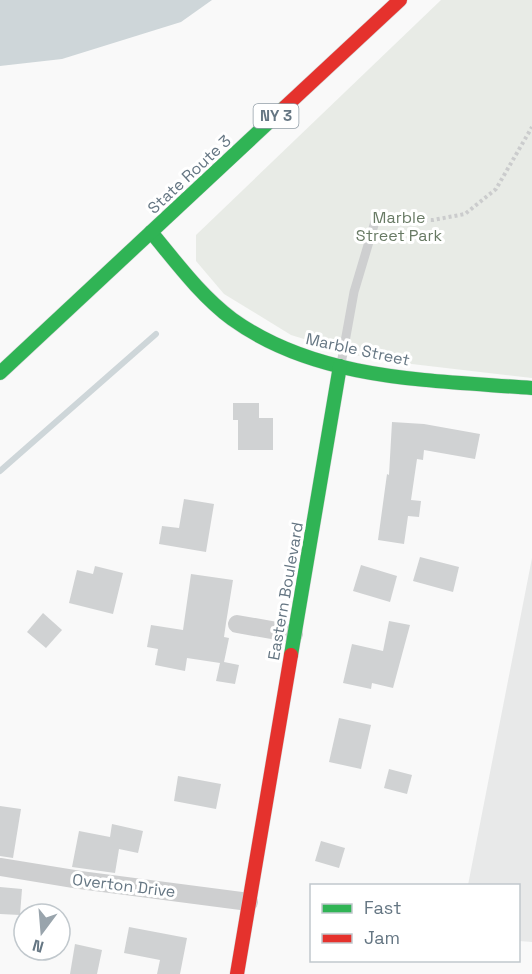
<svg xmlns="http://www.w3.org/2000/svg" width="532" height="974" viewBox="0 0 532 974" font-family="'Space Grotesk',sans-serif">
	<rect width="100%" height="100%" fill="#f9f9f9"/>
	<path fill="#e8e9e9" d="M532,558V942L519,941L518,886L468,885Z"/>
	<path fill="#e8ebe6" d="M441,0H532V378L369,359L291,335L224,294L196,261V235Z"/>
	<path fill="#ced6d9" d="M0,0H212L181,22L62,59L0,66Z"/>
	<g fill="none" stroke-linecap="round" stroke-linejoin="round">
		<path stroke="#ced6d9" stroke-width="6" d="M0,471L156,334"/>
	</g>
	<g fill="#d0d2d3">
		<path d="M233,403H259V418H273V450H238V420H233Z"/>
		<path d="M392,422L424,424L480,434L475,459L424,450L423,460L417,459L411,500L421,501L419,517L408,516L404,544L378,540L387,474L389,475Z"/>
		<path d="M184,499L214,504L206,552L159,544L162,526L179,528Z"/>
		<path d="M420,557L459,567L453,592L413,581Z"/>
		<path d="M361,565L397,576L390,602L353,591Z"/>
		<path d="M95,566L123,573L113,614L69,603L77,570L93,574Z"/>
		<path d="M191,574L233,580L226,623L224,637L229,638L224,662L239,665L235,684L216,681L220,663L187,658L185,671L155,665L158,649L147,647L151,625L183,630Z"/>
		<path d="M43,613L62,630L46,648L27,632Z"/>
		<path d="M389,621L410,625L393,688L372,683L371,689L343,683L352,644L383,651Z"/>
		<path d="M339,718L371,725L361,769L329,762Z"/>
		<path d="M389,769L412,775L407,794L384,788Z"/>
		<path d="M178,776L221,784L216,809L174,801Z"/>
		<path d="M0,806L21,809L13,858L0,856Z"/>
		<path d="M112,824L143,831L138,853L119,849L115,873L72,867L79,831L110,837Z"/>
		<path d="M321,841L345,848L339,868L315,861Z"/>
		<path d="M0,887L22,889L20,915L0,914Z"/>
		<path d="M129,927L187,938L180,974H157L160,960L124,953Z"/>
		<path d="M75,944L102,950L97,974H70Z"/>
	</g>
	<g fill="none" stroke-linecap="round" stroke-linejoin="round">
		<defs>
			<g id="fast">
				<path d="M151,232C176,262 200,295 232,319C318,381 431,380 532,388"/>
				<path d="M0,373L285,107"/>
				<path d="M291,655L340,366"/>
			</g>
			<g id="jam">
				<path d="M285,107L400,0"/>
				<path d="M237,974L291,655"/>
			</g>
		</defs>
		<use href="#fast" stroke="#d5d6d7" stroke-width="15"/>
		<use href="#jam" stroke="#d5d6d7" stroke-width="15"/>
		<path stroke="#cbcccd" stroke-width="4" stroke-dasharray="3 3" stroke-linecap="butt" d="M389,218L401,220H433L465,214L496,189L532,127"/>
		<path stroke="#cecfd0" stroke-width="9" d="M341,364L354,292L377,215"/>
		<g stroke="#cecfd0" stroke-width="18">
			<path d="M237,624L294,634"/>
			<path d="M0,867L80,880L249,902"/>
		</g>
		<use href="#fast" stroke="#30b455" stroke-width="14"/>
		<use href="#jam" stroke="#e5322d" stroke-width="14"/>
	</g>
	<g text-anchor="middle" stroke-width="6" stroke-linejoin="round" paint-order="stroke">
		<rect fill="#fff" stroke="#939fa8" stroke-width="1.5" x="253.5" y="104" width="45" height="24" rx="4.5"/>
		<g font-size="15" font-weight="bold" fill="#657683">
			<text x="276" y="121">NY 3</text>
		</g>
		<g font-size="16" fill="#657683" stroke="#fff">
			<text transform="translate(189 174) rotate(-43)" y="6">State Route 3</text>
			<text transform="translate(358 349) rotate(12)" y="6">Marble Street</text>
			<text transform="translate(285 591) rotate(-80)" y="6">Eastern Boulevard</text>
			<text transform="translate(124 885) rotate(7)" y="6">Overton Drive</text>
		</g>
		<g font-size="16" fill="#687a64" stroke="#fff">
			<text x="399" y="223">Marble<tspan x="399" dy="18">Street Park</tspan></text>
		</g>
	</g>
	<rect x="310" y="884" width="210" height="78" fill="#ffffff" stroke="#c1c8cd" stroke-width="1.5"/>
	<rect x="322" y="904" width="30" height="9" fill="#30b455" stroke="#c1c8cd" stroke-width="1.5"/>
	<text x="364" y="914" font-size="18" fill="#657683">Fast</text>
	<rect x="322" y="934" width="30" height="9" fill="#e5322d" stroke="#c1c8cd" stroke-width="1.5"/>
	<text x="364" y="944" font-size="18" fill="#657683">Jam</text>
	<g transform="translate(42 932) rotate(196)"><circle r="28" fill="#ffffff" stroke="#c1c8cd" stroke-width="1.5"/>
	<path d="M0-4.5L10 22L0 15L-10 22Z" fill="#99a4ac"/>
	<text y="-9" font-size="16" font-weight="bold" text-anchor="middle" fill="#657683">N</text>
	</g>
</svg>
